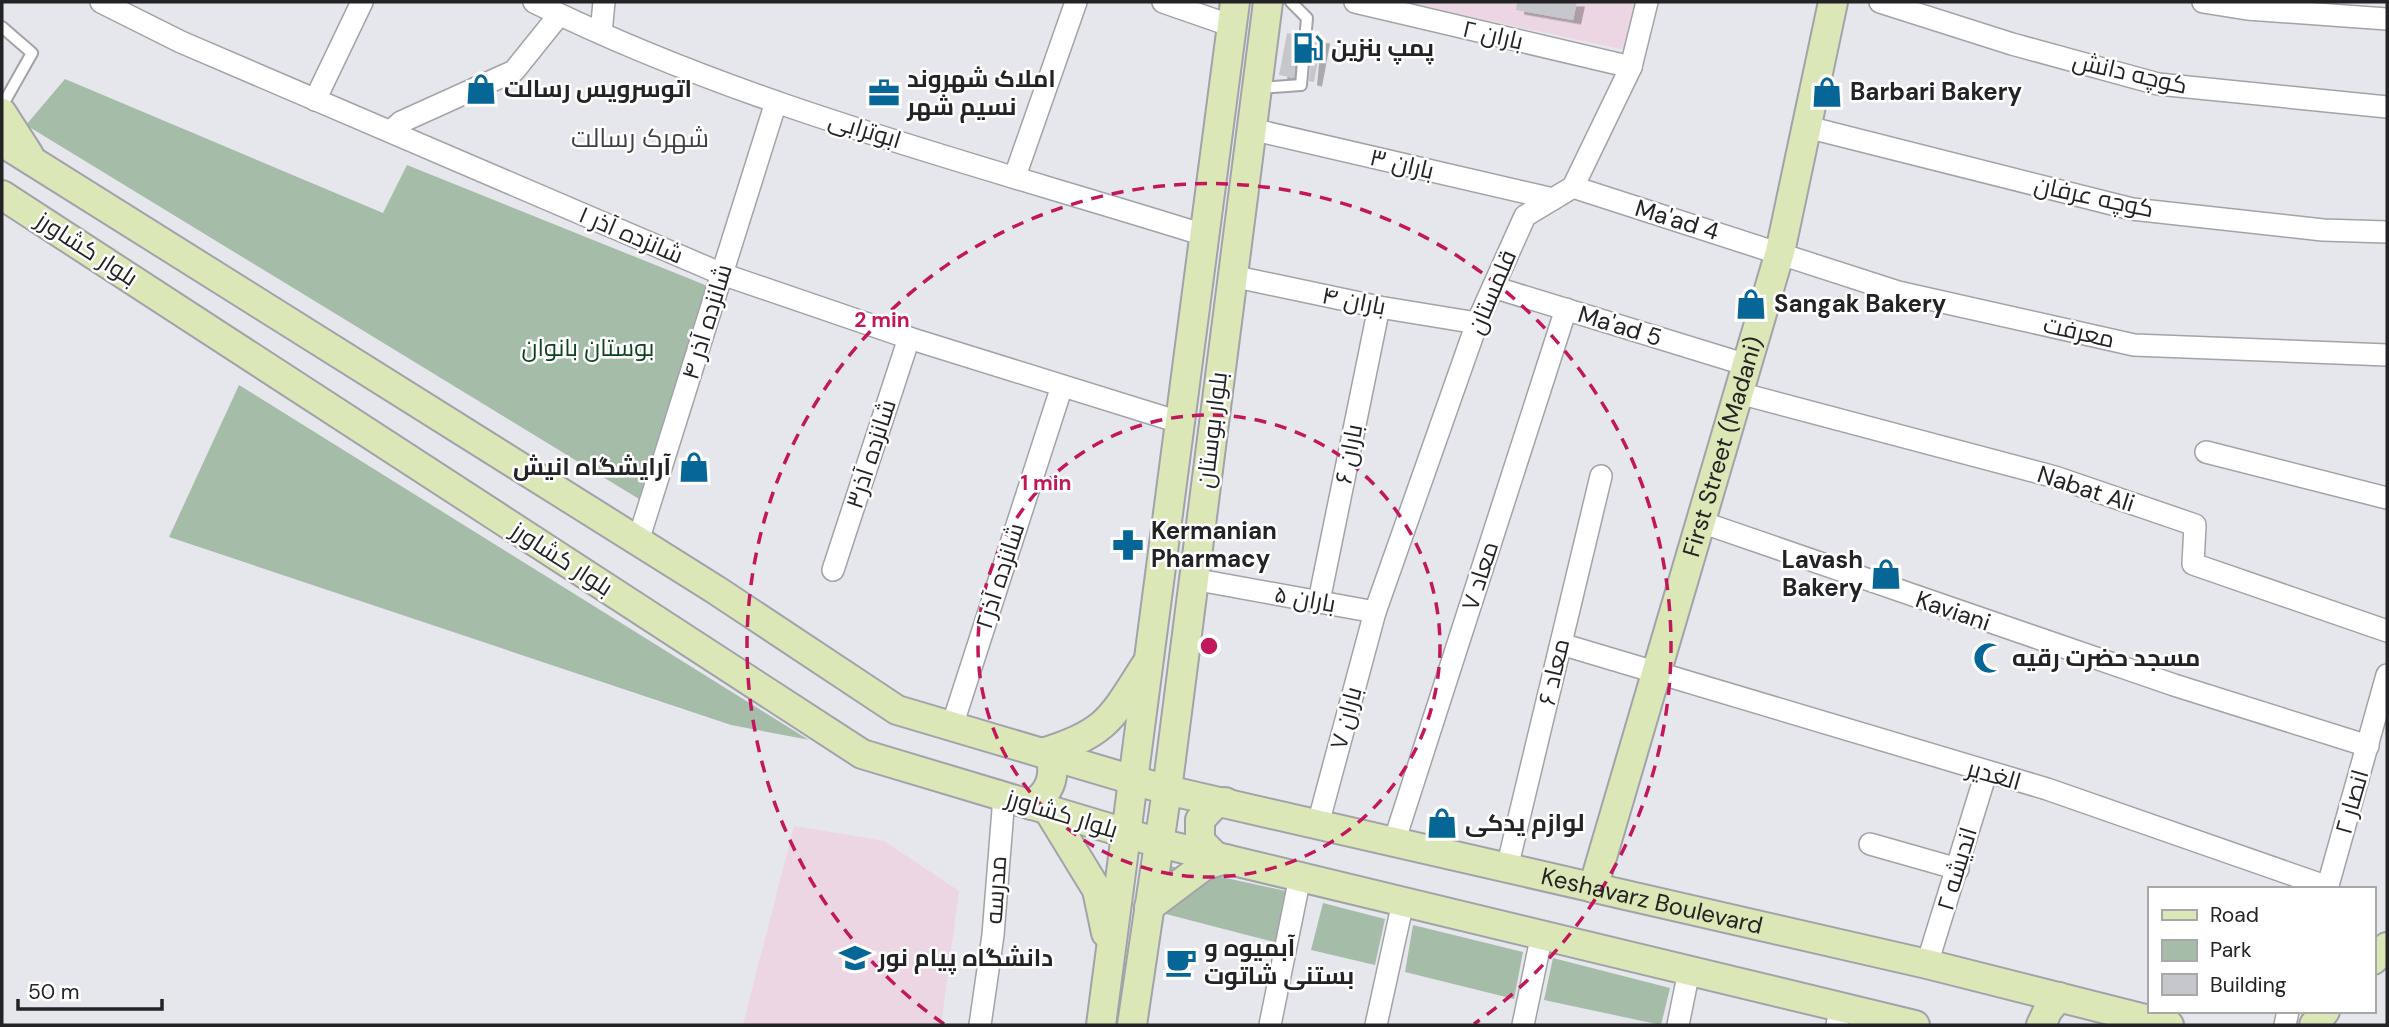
<svg xmlns="http://www.w3.org/2000/svg" width="2389" height="1027" viewBox="0 0 2389 1027" font-family="'DM Sans',Cairo,sans-serif">
	<defs>
		<filter id="shadow"><feDropShadow dx="8" dy="4.5" stdDeviation="0" flood-color="#0004"/></filter>
	</defs>
	<rect width="100%" height="100%" fill="#e6e6ed"/>
	<g fill="#ecd6e3">
		<path d="M1401,2H1638L1630,44L1621,49Z"/>
		<path d="M794,826L884,841L959,891L941,1025H743Z"/>
	</g>
	<g fill="#a5bda8">
		<path d="M65,79L383,213L407,165L720,291L639,499L26,125Z"/>
		<path d="M239,385L809,740H810L731,725L169,537Z"/>
		<path d="M1170,866L1286,891L1278,943L1162,913Z"/>
		<path d="M1323,903L1385,919L1375,965L1311,950Z"/>
		<path d="M1413,925L1523,952L1514,999L1405,972Z"/>
		<path d="M1553,958L1670,988L1661,1025L1544,1000Z"/>
	</g>
	<g fill="#c6c6cd" filter="url(#shadow)">
		<path d="M1517,2H1577L1573,20L1516,10Z"/>
		<path d="M1287,33L1298,35L1294,78L1279,75Z"/>
		<path d="M1313,38L1322,39L1314,82L1309,81Z"/>
	</g>
	<g fill="none" stroke-linecap="round" stroke-linejoin="round">
		<defs>
			<g id="lane">
				<path d="M2,27L32,53L2,106"/>
				<path d="M1259,88L1301,85L1307,18L1291,2"/>
			</g>
			<g id="street">
				<path d="M101,2L181,42L722,274L909,338L1179,422"/>
				<path d="M534,2C743,106 981,165 1204,235"/>
				<path d="M1163,2L1232,26"/>
				<path d="M1355,2L1631,67"/>
				<path d="M1880,2L2012,44L2158,84L2387,107"/>
				<path d="M2203,2L2247,9L2387,19"/>
				<path d="M601,33L604,2"/>
				<path d="M315,100L362,2"/>
				<path d="M1807,127L2132,209L2323,230L2387,232"/>
				<path d="M1251,129L1553,199"/>
				<path d="M391,131L401,122L514,71L559,15"/>
				<path d="M1015,176L1076,2"/>
				<path d="M1573,187L1898,292L2134,345L2387,355"/>
				<path d="M1232,276L1379,307L1477,323"/>
				<path d="M1493,287L1747,365"/>
				<path d="M1739,393L2055,477L2195,525L2193,564L2387,631"/>
				<path d="M2206,452L2387,498"/>
				<path d="M1701,522L2174,685L2368,746"/>
				<path d="M638,541L776,102"/>
				<path d="M833,570L909,338"/>
				<path d="M1193,579L1375,612"/>
				<path d="M1319,601L1379,307"/>
				<path d="M1561,644L2047,789L2328,887"/>
				<path d="M952,726L1062,386"/>
				<path d="M1318,824L1375,612L1477,323L1525,216L1573,187L1631,67L1647,2"/>
				<path d="M1394,842L1566,309"/>
				<path d="M1870,844L1958,869"/>
				<path d="M1507,868L1601,476"/>
				<path d="M2327,889L2387,675"/>
				<path d="M1927,964L1986,773"/>
				<path d="M980,1025L993,935L1004,797"/>
				<path d="M1270,1025L1300,877"/>
				<path d="M1376,1025L1403,902"/>
				<path d="M1523,1025L1542,934"/>
				<path d="M1678,1025L1689,971"/>
				<path d="M1837,1025L1841,1008"/>
				<path d="M2285,1025L2288,1011"/>
			</g>
			<g id="secondary">
				<path d="M2,113L29,155"/>
				<path id="s1" d="M2,142L716,590L897,710L1167,790L1927,964L2169,1025"/>
				<path d="M2,195L862,754L1159,843L1915,1025"/>
				<path d="M1042,753C1105,734 1111,720 1145,666"/>
				<path d="M1031,805C1050,793 1056,777 1050,755"/>
				<path d="M1048,810L1097,890L1106,933"/>
				<path d="M1215,856L1200,841V820L1214,805L1225,802"/>
				<path id="s2" d="M1593,888L1780,252L1833,2"/>
				<path d="M1149,907L1205,865L1226,859"/>
				<path d="M2373,960L2387,947"/>
				<path d="M1101,1025L1235,2"/>
				<path d="M1132,1025L1167,790L1268,2"/>
				<path d="M2041,1025L2048,1010L2059,997"/>
				<path d="M2314,1025L2325,1011"/>
			</g>
		</defs>
		<use href="#lane" stroke="#a2a2a9" stroke-width="14"/>
		<use href="#street" stroke="#a2a2a9" stroke-width="24"/>
		<use href="#secondary" stroke="#a2a2a9" stroke-width="32"/>
		<use href="#lane" stroke="#fff" stroke-width="10"/>
		<use href="#street" stroke="#fff" stroke-width="21"/>
		<use href="#secondary" stroke="#dbe7b7" stroke-width="28"/>
	</g>
	<g fill="none" stroke="#c2185b" stroke-width="3.5" stroke-dasharray="12 9">
		<circle cx="1209" cy="646" r="231"/>
		<path d="M944 1024A462 462 0 1 1 1474 1024"/>
	</g>
	<defs>
		<symbol id="fuel-bare" viewBox="-9 -9 18 18"><path d="M-5.5-6h7V0h2V4h1.3V-2.5L3-4.5l.8-.8L6-3V5H2.5V1h-1V6h-7ZM-4.2-4.7v3.2H.2V-4.7Z" fill="#066695" stroke="#fff" stroke-width="2.5" paint-order="stroke"/></symbol>
		<symbol id="shop-bare" viewBox="-9 -9 18 18"><path d="M-5-2.5h2.3a2.7 3.5 0 0 1 5.4 0H5L5.5 6h-11ZM-1.5-2.5h3a1.5 2.3 0 0 0-3 0Z" fill="#066695" stroke="#fff" stroke-width="2.5" paint-order="stroke"/></symbol>
		<symbol id="office-bare" viewBox="-9 -9 18 18"><path d="M-6-3h4V-5.5h4V-3h4V5H-6ZM-1-4.5V-3h2v-1.5ZM-6 0V1H6V0Z" fill="#066695" stroke="#fff" stroke-width="2.5" paint-order="stroke"/></symbol>
		<symbol id="pharmacy-bare" viewBox="-9 -9 18 18"><path d="M-2-6h4v4h4v4h-4v4h-4v-4h-4v-4h4Z" fill="#066695" stroke="#fff" stroke-width="2.5" paint-order="stroke"/></symbol>
		<symbol id="mosque-bare" viewBox="-9 -9 18 18"><path d="M3.5-4.9A6 6 0 1 0 3.5 4.9A5 5 0 1 1 3.5-4.9Z" fill="#066695" stroke="#fff" stroke-width="2.5" paint-order="stroke"/></symbol>
		<symbol id="university-bare" viewBox="-9 -9 18 18"><path d="M0-5L7-2L0 1L-7-2ZM-4 1L0 2.5L4 1V4Q0 6-4 4Z" fill="#066695" stroke="#fff" stroke-width="2.5" paint-order="stroke"/></symbol>
		<symbol id="cafe-bare" viewBox="-9 -9 18 18"><path d="M-5.5-4.5H6V0H3Q3 3.5 0 3.5H-2.5Q-5.5 3.5-5.5 0ZM3-3.2v2h1.7v-2ZM-6 4.5H4V6H-6Z" fill="#066695" stroke="#fff" stroke-width="2.5" paint-order="stroke"/></symbol>
	</defs>
	<g fill-rule="evenodd">
		<use href="#fuel-bare" x="1286" y="26" width="44" height="44"/>
		<use href="#shop-bare" x="459" y="67" width="44" height="44"/>
		<use href="#shop-bare" x="1805" y="70" width="44" height="44"/>
		<use href="#office-bare" x="862" y="71" width="44" height="44"/>
		<use href="#shop-bare" x="1729" y="282" width="44" height="44"/>
		<use href="#shop-bare" x="672" y="445" width="44" height="44"/>
		<use href="#pharmacy-bare" x="1106" y="523" width="44" height="44"/>
		<use href="#shop-bare" x="1864" y="552" width="44" height="44"/>
		<use href="#mosque-bare" x="1967" y="636" width="44" height="44"/>
		<use href="#shop-bare" x="1420" y="801" width="44" height="44"/>
		<use href="#university-bare" x="833" y="936" width="44" height="44"/>
		<use href="#cafe-bare" x="1159" y="940" width="44" height="44"/>
	</g>
	<g text-anchor="middle" stroke-width="5" stroke-linejoin="round" paint-order="stroke">
		<g font-size="24" fill="#232325" stroke="#fff">
			<text transform="translate(1493 35) rotate(13)" y="8">باران ۲</text>
			<text transform="translate(2130 73) rotate(13)" y="8">کوچه دانش</text>
			<text transform="translate(865 130) rotate(17)" y="8">ابوترابی</text>
			<text transform="translate(1402 164) rotate(13)" y="8">باران ۳</text>
			<text transform="translate(2094 197) rotate(12)" y="8">کوچه عرفان</text>
			<text transform="translate(1677 220) rotate(17)" y="8">Ma'ad 4</text>
			<text transform="translate(631 235) rotate(23)" y="8">شانزده آذر ۱</text>
			<text transform="translate(87 249) rotate(33)" y="8">بلوار کشاورز</text>
			<text transform="translate(1492 292) rotate(-67)" y="8">قلمستان</text>
			<text transform="translate(1354 301) rotate(11)" y="8">باران ۴</text>
			<text transform="translate(707 322) rotate(-73)" y="8">شانزده آذر ۴</text>
			<text transform="translate(1620 326) rotate(17)" y="8">Ma'ad 5</text>
			<text transform="translate(2079 332) rotate(13)" y="8">معرفت</text>
			<text transform="translate(1212 430) rotate(-83)" y="8">بلوار بوستان</text>
			<text dy="8" stroke="none"><textPath href="#s2" startOffset="460">First Street (Madani)</textPath></text>
			<text transform="translate(871 454) rotate(-72)" y="8">شانزده آذر۳</text>
			<text transform="translate(1349 454) rotate(-79)" y="8">باران ۶</text>
			<text transform="translate(2086 489) rotate(18)" y="8">Nabat Ali</text>
			<text transform="translate(562 559) rotate(33)" y="8">بلوار کشاورز</text>
			<text transform="translate(1000 576) rotate(-72)" y="8">شانزده آذر۲</text>
			<text transform="translate(1480 576) rotate(-72)" y="8">معاد ۷</text>
			<text transform="translate(1305 599) rotate(10)" y="8">باران ۵</text>
			<text transform="translate(1953 611) rotate(19)" y="8">Kaviani</text>
			<text transform="translate(1554 672) rotate(-77)" y="8">معاد ۶</text>
			<text transform="translate(1346 718) rotate(-75)" y="8">باران ۷</text>
			<text transform="translate(1994 775) rotate(16)" y="8">الغدیر</text>
			<text transform="translate(2352 802) rotate(-74)" y="8">انصار ۲</text>
			<text transform="translate(1062 814) rotate(17)" y="8">بلوار کشاورز</text>
			<text transform="translate(1957 869) rotate(-73)" y="8">اندیشه ۲</text>
			<text transform="translate(996 890) rotate(-86)" y="8">مدرسه</text>
			<text dy="8" stroke="none"><textPath href="#s1" startOffset="1839">Keshavarz Boulevard</textPath></text>
		</g>
		<g font-size="24" font-weight="bold" fill="#232325" stroke="#fff" text-anchor="start">
			<text x="1331" y="56">پمپ بنزین</text>
			<text x="907" y="87">املاک شهروند<tspan x="907" dy="28">نسیم شهر</tspan></text>
			<text x="504" y="97">اتوسرویس رسالت</text>
			<text x="1850" y="100">Barbari Bakery</text>
			<text x="1774" y="312">Sangak Bakery</text>
			<text x="671" y="475" text-anchor="end">آرایشگاه انیش</text>
			<text x="1151" y="539">Kermanian<tspan x="1151" dy="28">Pharmacy</tspan></text>
			<text x="1863" y="568" text-anchor="end">Lavash<tspan x="1863" dy="28">Bakery</tspan></text>
			<text x="2012" y="666">مسجد حضرت رقیه</text>
			<text x="1465" y="831">لوازم یدکی</text>
			<text x="1204" y="956">آبمیوه و<tspan x="1204" dy="28">بستنی شاتوت</tspan></text>
			<text x="878" y="966">دانشگاه پیام نور</text>
		</g>
		<g font-size="24" fill="#0c421e" stroke="#fff">
			<text x="588" y="356">بوستان بانوان</text>
		</g>
		<g font-size="26" fill="#3f3f45" stroke="#fff">
			<text x="640" y="147">شهرک رسالت</text>
		</g>
	</g>
	<circle cx="1209" cy="646" r="10" fill="#c2185b" stroke="#fff" stroke-width="3.5"/>
	<g font-size="21" text-anchor="middle" font-weight="bold" fill="#c2185b" stroke="#fff" stroke-width="5" stroke-linejoin="round" paint-order="stroke">
		<text x="882" y="327">2 min</text>
		<text x="1046" y="490">1 min</text>
	</g>
	<rect width="2389" height="1027" fill="none" stroke="#232325" stroke-width="7"/>
	<rect x="2148" y="887" width="228" height="126" fill="#ffffff" stroke="#a7a7a8" stroke-width="2"/>
	<rect x="2162" y="910" width="35" height="10" fill="#dbe7b7" stroke="#a7a7a8" stroke-width="2"/>
	<text x="2210" y="922" font-size="21" fill="#232325">Road</text>
	<rect x="2162" y="940" width="35" height="21" fill="#a5bda8" stroke="#a7a7a8" stroke-width="2"/>
	<text x="2210" y="957" font-size="21" fill="#232325">Park</text>
	<rect x="2162" y="974" width="35" height="21" fill="#c6c6cd" stroke="#a7a7a8" stroke-width="2"/>
	<text x="2210" y="992" font-size="21" fill="#232325">Building</text>
	<path d="M18 999v10h144v-10" fill="none" stroke="#232325" stroke-width="3.5"/>
	<text x="28" y="999" font-size="21" fill="#232325" stroke="#ffffff" stroke-width="5" paint-order="stroke">50 m</text>
</svg>
